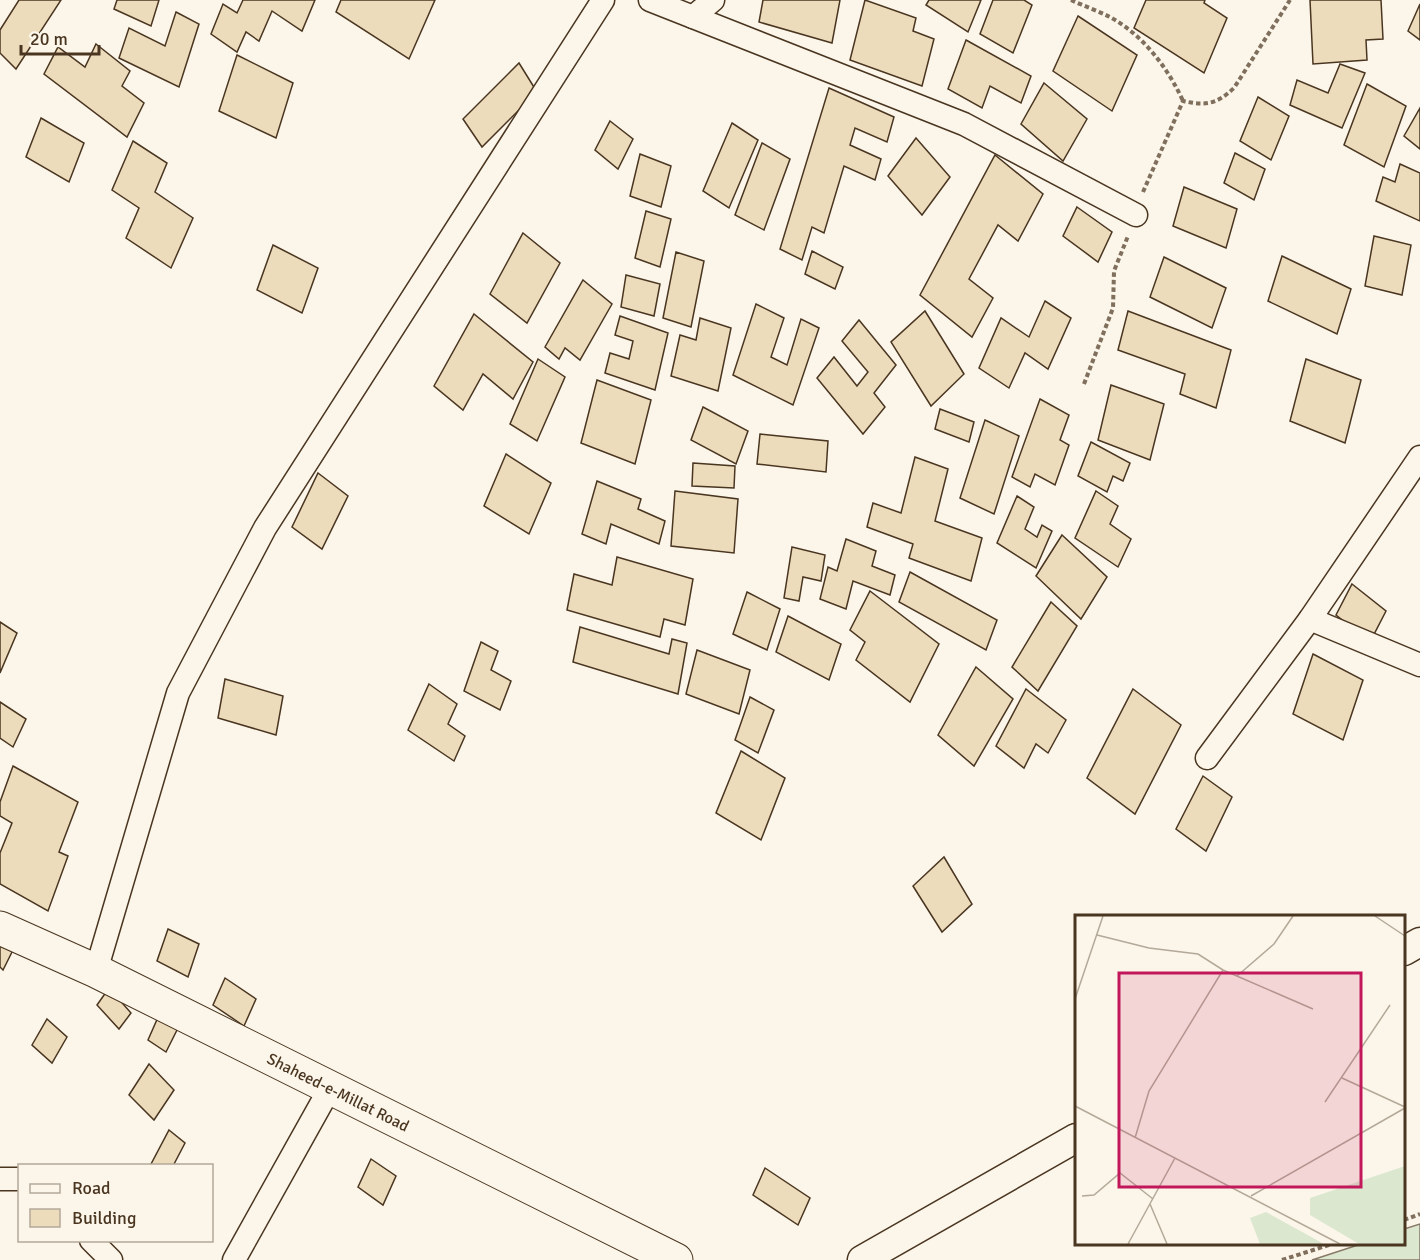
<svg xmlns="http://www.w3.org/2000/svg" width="1420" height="1260" viewBox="0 0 1420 1260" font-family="Signika,sans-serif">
	<rect width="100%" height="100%" fill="#fbf6e9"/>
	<path fill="#dce7d0" stroke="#887966" stroke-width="1.5" d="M1420,1224V1260H1312L1361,1244H1404V1229Z"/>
	<g fill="#ecdcbc" stroke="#4a3520" stroke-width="1.5">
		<path d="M19,0H61L16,69L0,53V30Z"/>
		<path d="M117,0H159L151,26L114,9Z"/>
		<path d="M243,0H315L302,31L272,11L259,41L246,32L237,52L211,34L223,4L237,13Z"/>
		<path d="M341,0H435L409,59L336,12Z"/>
		<path d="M763,0H840L832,43L759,22Z"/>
		<path d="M865,0L916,18L913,31L934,39L922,86L850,60Z"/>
		<path d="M929,0H981L968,32L926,5Z"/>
		<path d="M993,0H1024L1032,5L1013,53L980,34Z"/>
		<path d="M1146,0H1205L1204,3L1227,18L1204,73L1134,28Z"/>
		<path d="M1310,0H1381L1383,39L1366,40L1367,60L1313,64Z"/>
		<path d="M1420,4V40L1408,31Z"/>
		<path d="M176,12L199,24L179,87L119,58L129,28L165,46Z"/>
		<path d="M1078,16L1137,55L1112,111L1053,71Z"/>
		<path d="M966,40L1031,76L1021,103L990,86L982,108L948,89Z"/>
		<path d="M96,44L130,71L122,86L144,103L127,137L44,74L58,47L85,67Z"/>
		<path d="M237,55L293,83L276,138L219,111Z"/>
		<path d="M519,63L537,92L482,147L463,119Z"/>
		<path d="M1340,64L1365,73L1342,128L1290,105L1297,80L1328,93Z"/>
		<path d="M1044,83L1087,119L1063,161L1021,124Z"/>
		<path d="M1367,84L1406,106L1384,167L1344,145Z"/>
		<path d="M829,88L894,117L887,142L855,128L850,145L881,159L875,180L844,166L824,233L812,227L802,260L780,249Z"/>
		<path d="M1258,97L1289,116L1271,160L1240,141Z"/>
		<path d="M1420,108V149L1404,136Z"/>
		<path d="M41,118L84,143L69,182L26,157Z"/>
		<path d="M610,121L633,139L618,169L595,150Z"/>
		<path d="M732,123L758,140L729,208L703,191Z"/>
		<path d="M916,138L950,177L922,215L888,176Z"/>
		<path d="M133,141L167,163L155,192L193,218L171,268L126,238L139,208L112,190Z"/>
		<path d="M762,143L790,159L764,230L735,215Z"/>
		<path d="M1235,153L1265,169L1254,200L1224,183Z"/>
		<path d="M640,154L671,166L661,207L630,196Z"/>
		<path d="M995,155L1043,194L1018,241L998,225L969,279L993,298L972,337L920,295Z"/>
		<path d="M1400,164L1420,173V221L1376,201L1383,177L1395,182Z"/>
		<path d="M1184,187L1237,209L1226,248L1173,226Z"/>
		<path d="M1077,207L1112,232L1098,262L1063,236Z"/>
		<path d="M646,211L671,219L660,267L635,258Z"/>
		<path d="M523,233L560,263L527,323L490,294Z"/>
		<path d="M1374,236L1411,245L1402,295L1365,286Z"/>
		<path d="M273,245L318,268L302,313L257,290Z"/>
		<path d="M812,251L843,267L835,289L805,274Z"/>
		<path d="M676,252L704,261L691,327L663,318Z"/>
		<path d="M1282,256L1351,289L1337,334L1268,301Z"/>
		<path d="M1164,257L1226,288L1212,328L1150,297Z"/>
		<path d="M626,275L660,284L654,316L621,307Z"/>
		<path d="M583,280L612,304L580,360L565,348L559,359L545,347Z"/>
		<path d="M1045,301L1071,318L1048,369L1025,353L1009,388L979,368L1001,318L1029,337Z"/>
		<path d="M756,304L784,318L771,357L787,365L801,319L819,328L793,405L733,375Z"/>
		<path d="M925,311L964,374L931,406L891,342Z"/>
		<path d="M1128,311L1231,350L1216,408L1180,394L1185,374L1118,350Z"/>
		<path d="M474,314L533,362L513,399L483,374L463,410L434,386Z"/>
		<path d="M620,316L668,333L655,390L605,373L610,353L629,359L633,341L615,335Z"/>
		<path d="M700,318L731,328L718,391L671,376L680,335L696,340Z"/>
		<path d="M859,320L896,365L874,393L885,407L863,434L817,378L834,357L857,386L868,372L842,341Z"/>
		<path d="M538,359L565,377L537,441L510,424Z"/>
		<path d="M1306,359L1361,380L1345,443L1290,421Z"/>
		<path d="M597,380L651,400L635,464L581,443Z"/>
		<path d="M1111,385L1164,404L1150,460L1098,440Z"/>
		<path d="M1040,399L1069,415L1060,440L1069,445L1055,485L1035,474L1030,487L1012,477Z"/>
		<path d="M703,407L748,431L736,464L691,440Z"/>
		<path d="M940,409L974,422L969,442L935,429Z"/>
		<path d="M985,420L1019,436L994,514L960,498Z"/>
		<path d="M760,434L828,441L826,472L757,464Z"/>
		<path d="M1091,442L1130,463L1123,481L1113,476L1107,492L1078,476Z"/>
		<path d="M506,454L551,483L529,534L484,506Z"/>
		<path d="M915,457L948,469L935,521L982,538L971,581L909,558L913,544L867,527L873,503L901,513Z"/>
		<path d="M693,463L735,466L734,488L692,486Z"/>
		<path d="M318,473L348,496L322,549L292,527Z"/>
		<path d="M597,481L641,499L638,509L665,521L659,544L611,524L606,544L582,534Z"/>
		<path d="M675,491L738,499L734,553L671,546Z"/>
		<path d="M1096,491L1118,506L1110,524L1131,539L1118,567L1075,538Z"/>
		<path d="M1017,496L1034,507L1025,529L1037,537L1042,525L1052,531L1036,568L997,543Z"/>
		<path d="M1062,535L1107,577L1081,619L1036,576Z"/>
		<path d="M846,539L876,551L872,566L895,575L890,595L853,581L846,609L820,599L828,567L837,571Z"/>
		<path d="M792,547L825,555L821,581L803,577L799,601L784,598Z"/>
		<path d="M617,557L693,579L685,625L664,619L660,637L567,610L574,574L612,585Z"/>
		<path d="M910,572L997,620L986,650L899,602Z"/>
		<path d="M1352,584L1386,611L1370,642L1336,615Z"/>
		<path d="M870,591L939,644L910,702L856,660L865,642L850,630Z"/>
		<path d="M747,592L780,609L767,650L733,634Z"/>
		<path d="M1051,602L1077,626L1038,691L1012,667Z"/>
		<path d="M788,616L841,644L829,680L776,652Z"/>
		<path d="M0,622L17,633L0,673Z"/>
		<path d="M580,627L669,654L672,639L687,643L678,694L573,662Z"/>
		<path d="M481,642L498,651L491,670L511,681L500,710L464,691Z"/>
		<path d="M697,650L750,670L739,714L686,694Z"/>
		<path d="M1313,654L1363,680L1343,740L1293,714Z"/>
		<path d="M976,667L1013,699L974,766L938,735Z"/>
		<path d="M225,679L283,696L276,735L218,718Z"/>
		<path d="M429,684L457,704L448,724L465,736L454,761L408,730Z"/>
		<path d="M1026,689L1066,720L1048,753L1036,744L1024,768L996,746Z"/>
		<path d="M1133,689L1181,725L1135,814L1087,778Z"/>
		<path d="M750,697L774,710L758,753L735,740Z"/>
		<path d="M0,702L26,719L13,747L0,738Z"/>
		<path d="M741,751L785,778L761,840L716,813Z"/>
		<path d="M13,766L78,802L59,852L68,856L48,911L0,884V853L12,823L0,816V802Z"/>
		<path d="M1203,776L1232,797L1206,851L1176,829Z"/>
		<path d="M944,857L972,904L942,932L913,886Z"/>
		<path d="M168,929L199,944L188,977L157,961Z"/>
		<path d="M0,937L14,948L3,970L0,967Z"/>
		<path d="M225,978L256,999L244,1026L213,1005Z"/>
		<path d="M109,988L131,1013L119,1029L97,1005Z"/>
		<path d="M159,1015L178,1028L166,1052L148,1040Z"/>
		<path d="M47,1019L67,1037L52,1063L32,1045Z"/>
		<path d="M149,1064L174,1090L154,1120L129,1095Z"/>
		<path d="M169,1130L185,1143L173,1166H150Z"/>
		<path d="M371,1159L396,1176L383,1205L358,1187Z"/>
		<path d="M765,1168L810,1198L798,1225L753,1195Z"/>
	</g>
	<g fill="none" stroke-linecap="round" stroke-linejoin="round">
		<defs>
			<g id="minor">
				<path d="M650,0L964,124L1136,215"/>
				<path d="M693,17L713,0"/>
				<path d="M1310,619L1420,665"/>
				<path d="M1207,758L1310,619L1420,457"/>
				<path d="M96,971L178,693L265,528L603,0"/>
				<path d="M0,1179H20"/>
				<path d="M91,1240L111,1260"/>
				<path d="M234,1260L330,1088"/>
			</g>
			<g id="tertiary">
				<path d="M1404,951L1420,942"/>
				<path d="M862,1260L1076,1138"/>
			</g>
			<g id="secondary">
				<path id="s1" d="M0,928L96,971L676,1260"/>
			</g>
		</defs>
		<use href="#minor" stroke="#4a3520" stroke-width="25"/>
		<use href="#tertiary" stroke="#4a3520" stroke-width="31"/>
		<use href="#secondary" stroke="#4a3520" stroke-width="35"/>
		<g stroke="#7f6f5c" stroke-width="4" stroke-dasharray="4.5 3" stroke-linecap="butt">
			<path d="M1071,0C1084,6 1098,11 1110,17C1143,35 1168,68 1183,101"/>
			<path d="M1143,192L1183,101C1206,106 1217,104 1234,88L1290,0"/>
			<path d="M1084,384L1113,308L1114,271L1128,236"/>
			<path d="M1404,1220L1420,1214"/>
			<path d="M1282,1260L1332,1244"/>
		</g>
		<use href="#minor" stroke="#fbf6e9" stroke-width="22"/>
		<use href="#tertiary" stroke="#fbf6e9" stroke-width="28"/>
		<use href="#secondary" stroke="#fbf6e9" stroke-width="33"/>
	</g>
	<g text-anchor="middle" stroke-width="4.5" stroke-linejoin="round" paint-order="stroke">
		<g font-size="16" fill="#4a3520" stroke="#fbf6e9">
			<text dy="6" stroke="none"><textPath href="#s1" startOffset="376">Shaheed-e-Millat Road</textPath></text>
		</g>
	</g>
	<g transform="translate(1075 915)">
		<rect width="330" height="330" fill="#fbf6e9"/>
		<path d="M330,251V329H284L235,300V283ZM191,297L249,329H185L175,303Z" fill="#dce7d0"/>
		<path fill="none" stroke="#b4a999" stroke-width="1.5" d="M300,1L330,21M22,20L74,33L123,39L148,55L238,94M162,61L199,29L218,1M0,84L28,1M267,163L330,192M250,187L315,90M0,191L265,329M60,223L74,176L148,55M7,281L19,280L45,258L78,284M176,281L330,193M75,289L92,329M53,329L100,243"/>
		<path fill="#c2185b" fill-opacity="0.15" stroke="#c2185b" stroke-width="3" d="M44,58H286V272H44Z"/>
		<rect width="330" height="330" fill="none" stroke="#4a3520" stroke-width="3"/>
	</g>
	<rect x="18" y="1164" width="195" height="78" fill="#fbf6e9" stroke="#b4a999" stroke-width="1.5"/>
	<rect x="30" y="1184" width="30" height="9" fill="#fbf6e9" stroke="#b4a999" stroke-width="1.5"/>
	<text x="72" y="1194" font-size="18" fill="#4a3520">Road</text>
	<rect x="30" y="1209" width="30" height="18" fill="#ecdcbc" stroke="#b4a999" stroke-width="1.5"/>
	<text x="72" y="1224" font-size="18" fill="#4a3520">Building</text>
	<path d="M21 45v9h78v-9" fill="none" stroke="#4a3520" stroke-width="3"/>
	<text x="30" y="45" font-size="18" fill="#4a3520" stroke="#fbf6e9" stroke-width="4.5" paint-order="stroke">20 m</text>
</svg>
